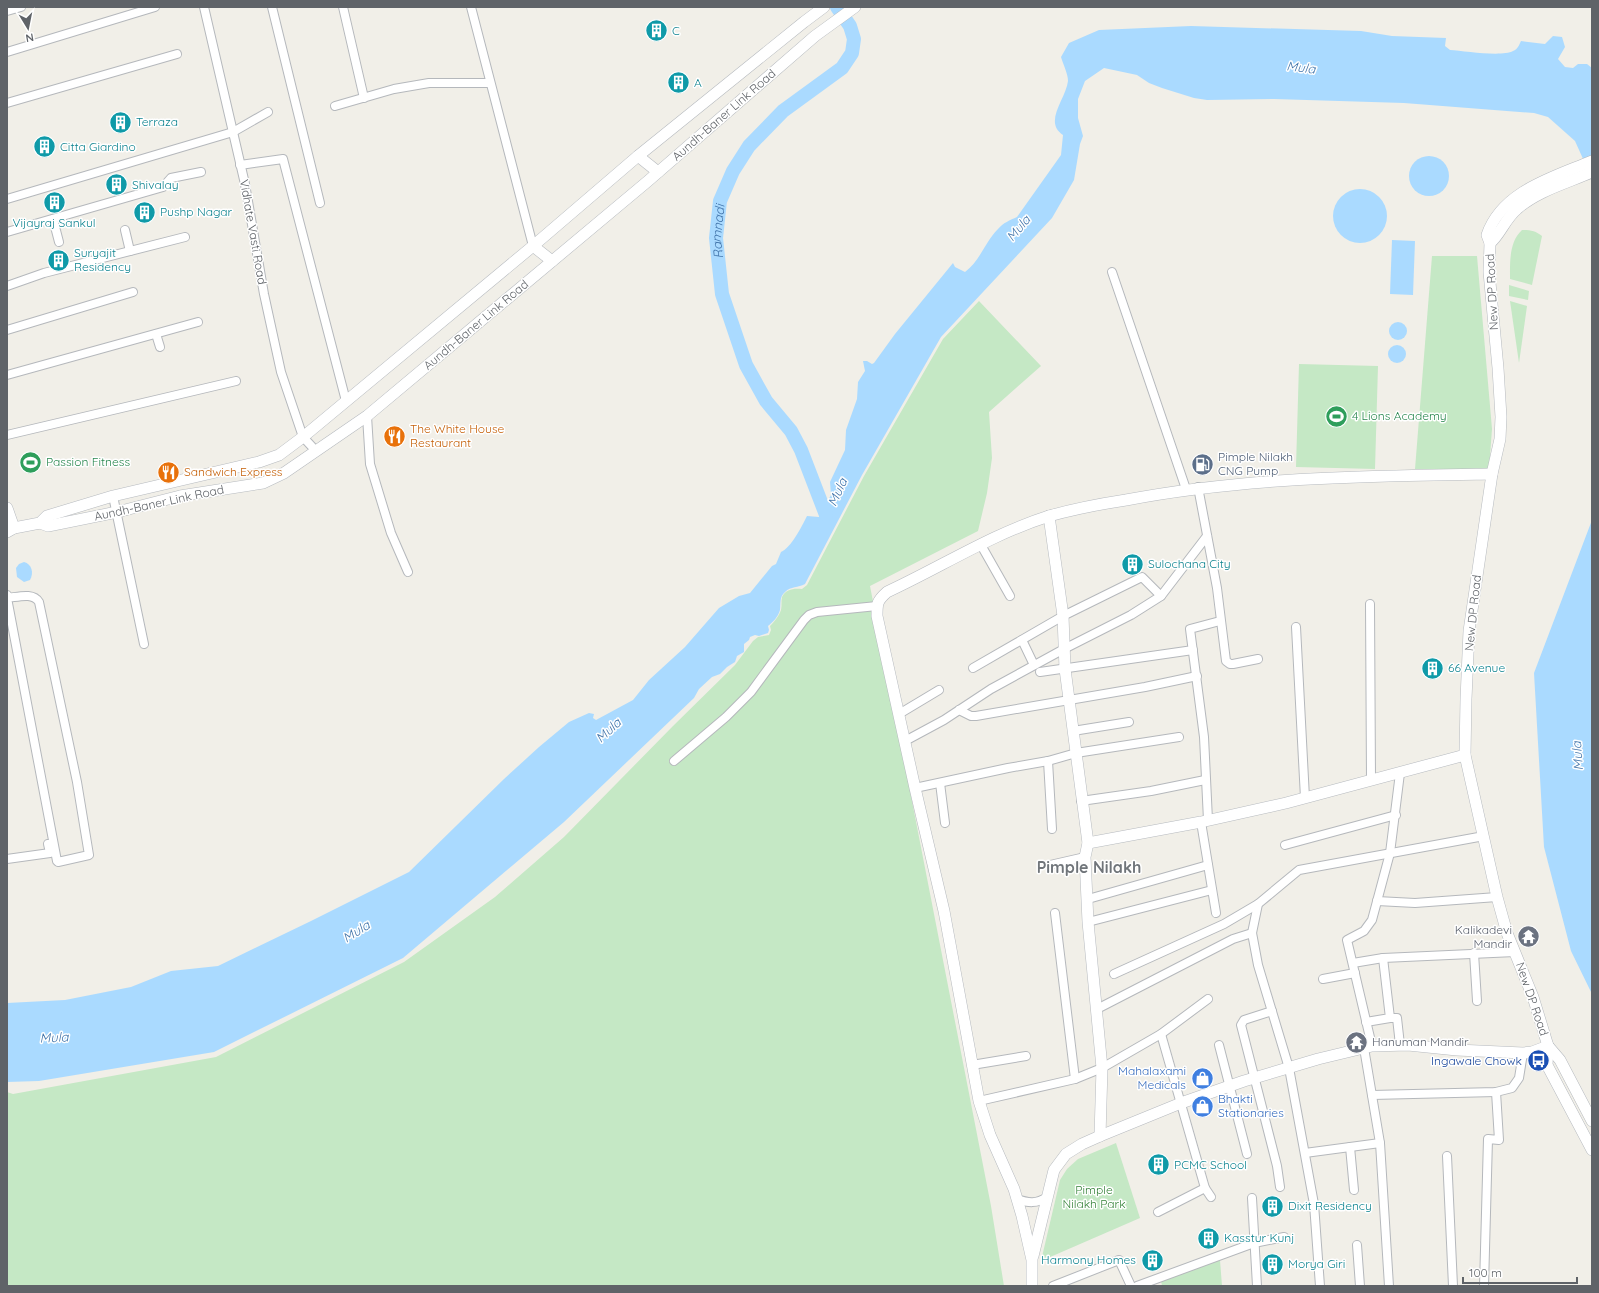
<svg xmlns="http://www.w3.org/2000/svg" width="1599" height="1293" viewBox="0 0 1599 1293" font-family="Quicksand,sans-serif">
	<rect width="100%" height="100%" fill="#f1efe8"/>
	<g fill="#c5e8c5">
		<path d="M1522,230C1530,230 1536,231 1542,236L1532,285L1510,279C1510,262 1509,242 1522,230Z"/>
		<path d="M1432,256H1477L1492,429L1489,470L1415,469Z"/>
		<path d="M1509,285L1529,291L1528,300L1509,296Z"/>
		<path d="M979,301L1041,366L989,412L992,458L987,493L978,531L870,586L991,1206L1004,1286H7V1092L13,1094L216,1057L404,962L495,897L564,837L673,726L735,665L753,641L758,637L769,635L771,630L770,626C774,622 779,616 781,610C782,606 781,601 782,597C786,589 794,588 802,589L807,585L864,476L943,339Z"/>
		<path d="M1510,301L1527,306L1519,363Z"/>
		<path d="M1299,364L1378,366L1375,469L1296,467Z"/>
		<path d="M1116,1143L1140,1218L1041,1261L1060,1180L1067,1169L1078,1159Z"/>
		<path d="M1220,1260L1222,1286H1162L1161,1281Z"/>
	</g>
	<g fill="#aadaff">
		<path d="M1191,26L1361,31L1392,36L1446,38L1445,46L1450,50C1464,51 1502,57 1513,51C1518,49 1519,45 1521,41L1545,44L1553,36L1562,37L1565,47L1558,59L1565,67L1573,68L1578,64H1587L1592,68V172L1584,161L1575,141L1548,117L1534,113L1404,103L1274,99L1207,100L1194,98L1162,88L1149,83L1137,75L1104,68L1085,81L1078,99V118L1083,136L1080,144L1074,180L1052,218L941,337L862,475L805,584C798,588 791,586 785,592C779,597 781,604 780,610C778,617 773,622 768,626L769,630L768,633L759,636L755,635L750,637L749,640L744,644V652L737,656L735,662L727,667L720,674L712,677L699,689L694,698L564,822L403,958L214,1052L39,1081L7,1082V1003L65,1000L131,987L171,971L218,966L311,921L409,872L504,779L539,747L569,722L589,713L594,714L593,718L596,720L633,700L649,680L685,647L719,608L739,596L750,593L772,566L776,564L781,552C791,548 802,526 807,516L819,517L831,495L830,482L845,450L846,430L857,399L858,382L865,371L863,361H867L872,364L874,363L895,334L953,263L955,267L965,272C980,261 985,242 998,229C1003,223 1010,220 1017,217L1061,155L1063,135C1043,122 1066,99 1068,81C1068,74 1063,64 1061,57L1069,43L1099,30Z"/>
		<circle cx="1429" cy="176" r="20"/>
		<circle cx="1360" cy="216" r="27"/>
		<path d="M1392,240L1415,241L1413,295L1390,294Z"/>
		<circle cx="1398" cy="331" r="9"/>
		<circle cx="1397" cy="354" r="9"/>
		<path d="M1592,520V712L1591,713L1592,719V994L1571,951L1544,847L1534,673Z"/>
		<path d="M24,562C32,564 34,573 30,580L24,582L17,577L16,568L19,564Z"/>
	</g>
	<g fill="none" stroke-linecap="round" stroke-linejoin="round">
		<path stroke="#aadaff" stroke-width="14" id="s1" d="M826,515L801,450L791,431L766,401L746,365L722,294L716,238L720,201L733,171L749,146L783,111L842,68L852,53L854,39L850,26L837,7"/>
		<defs>
			<g id="street">
				<path d="M204,7L245,184L264,294L281,372L303,437L316,451"/>
				<path d="M272,7L320,203"/>
				<path d="M343,7L364,98"/>
				<path d="M471,7L533,246"/>
				<path d="M7,11L21,7"/>
				<path d="M7,52L155,7"/>
				<path d="M7,103L177,54"/>
				<path d="M335,106L394,89L429,83H490"/>
				<path d="M240,165L283,159L346,401"/>
				<path d="M7,199L233,132L268,112"/>
				<path d="M53,219L59,242"/>
				<path d="M125,230L130,251"/>
				<path d="M7,232L163,187L171,178L201,172"/>
				<path d="M1112,272L1186,489"/>
				<path d="M7,286L44,273L185,237"/>
				<path d="M7,330L133,292"/>
				<path d="M156,334L160,347"/>
				<path d="M7,375L198,322"/>
				<path d="M367,416L370,464L391,533L408,572"/>
				<path d="M7,435L236,381"/>
				<path d="M1198,487L1217,588L1226,661L1230,664H1233L1258,659"/>
				<path d="M113,496L144,644"/>
				<path d="M981,545L1010,596"/>
				<path d="M7,595V598L57,861L58,862L89,855L77,782L39,602C33,592 18,597 7,598"/>
				<path d="M1370,604L1371,779"/>
				<path d="M1296,627L1305,798"/>
				<path d="M1022,640L1034,665"/>
				<path d="M973,668L1063,616L1142,577L1161,596"/>
				<path d="M1040,672L1193,650"/>
				<path d="M959,710L971,716H976L1145,687L1197,676"/>
				<path d="M899,714L939,690"/>
				<path d="M1073,731L1129,722"/>
				<path d="M905,741L944,720L991,689L1064,649L1131,615L1161,596L1207,536"/>
				<path d="M674,761L726,717L751,692L804,620L809,615L817,612L877,606"/>
				<path d="M1048,761L1052,829"/>
				<path d="M940,783L945,823"/>
				<path d="M915,788L1008,768L1048,761L1076,753L1179,737"/>
				<path d="M1081,801L1151,791L1205,780"/>
				<path d="M1208,820L1204,737L1190,629L1220,621"/>
				<path d="M1201,822L1216,913"/>
				<path d="M1285,845L1396,815"/>
				<path d="M7,859L50,853L48,844"/>
				<path d="M1050,865L1085,857"/>
				<path d="M1088,899L1208,865"/>
				<path d="M1377,901L1415,903L1497,897"/>
				<path d="M1055,913L1075,1079"/>
				<path d="M1088,922L1212,890"/>
				<path d="M1474,953L1477,1001"/>
				<path d="M1353,963L1383,958L1515,952"/>
				<path d="M1114,974L1224,924L1258,904"/>
				<path d="M1323,979L1355,973"/>
				<path d="M1097,1009L1233,939L1252,933"/>
				<path d="M1272,1011L1244,1020L1241,1025L1277,1166L1280,1187"/>
				<path d="M1390,1018H1397L1400,1045"/>
				<path d="M1366,1022L1390,1018L1383,958"/>
				<path d="M1161,1034L1205,1188"/>
				<path d="M1219,1045L1247,1154"/>
				<path d="M1372,1046L1347,940L1364,931L1372,920L1390,853L1400,773"/>
				<path d="M1364,1048L1380,1143L1389,1286"/>
				<path d="M972,1065L1026,1056"/>
				<path d="M1372,1095L1496,1092L1512,1088L1519,1078L1523,1053"/>
				<path d="M979,1101L1075,1079L1102,1068L1161,1034L1208,999"/>
				<path d="M1350,1147L1354,1190"/>
				<path d="M1305,1153L1380,1143"/>
				<path d="M1447,1156L1453,1286"/>
				<path d="M1252,1198L1257,1286"/>
				<path d="M1017,1199C1028,1203 1037,1204 1047,1197"/>
				<path d="M1158,1212L1205,1188L1211,1197"/>
				<path d="M1357,1245L1360,1286"/>
				<path d="M1053,1286L1119,1260L1131,1286"/>
				<path d="M1137,1286L1254,1243L1284,1237"/>
				<path d="M1320,1286L1314,1204L1289,1068L1258,965L1252,933L1258,904L1299,870L1484,836"/>
				<path d="M1484,1286L1488,1139L1499,1140L1496,1092"/>
			</g>
			<g id="secondary">
				<path d="M638,156L658,172"/>
				<path d="M1592,161C1554,177 1502,191 1487,235L1490,243L1489,272L1498,368L1501,417L1500,439L1492,474L1469,631L1466,699L1465,755L1497,897L1507,933L1533,997L1548,1046L1547,1065L1592,1150"/>
				<path d="M1490,243C1500,235 1505,219 1517,209C1537,191 1567,183 1592,172"/>
				<path d="M533,246L552,261"/>
				<path d="M7,508L14,528"/>
				<path d="M1049,516L1063,616L1065,669L1088,843L1085,857L1088,922L1102,1068L1100,1136"/>
				<path d="M40,523L48,526L117,512L180,496L263,483L284,473L367,416L648,181L815,36L855,7"/>
				<path d="M7,532L14,528L40,523L47,516L113,496L259,462L279,455L303,437L533,246L638,156L804,22L824,7"/>
				<path d="M1088,843L1201,822L1286,803L1465,755"/>
				<path d="M1548,1046L1560,1060L1592,1121"/>
				<path d="M1033,1256L1054,1170L1066,1154L1082,1144L1100,1136L1181,1103L1244,1081L1318,1059L1372,1046L1408,1045L1457,1050L1523,1053L1532,1052L1548,1046"/>
				<path d="M1032,1286V1260L1022,1216L1014,1189L990,1135L979,1101L944,911L915,788L877,616C877,603 877,601 887,592C941,567 992,534 1049,516C1074,509 1100,504 1126,500C1246,477 1369,476 1492,474"/>
			</g>
		</defs>
		<use href="#street" stroke="#b5b8bc" stroke-width="10"/>
		<use href="#secondary" stroke="#b6babf" stroke-width="12"/>
		<use href="#street" stroke="#fff" stroke-width="8"/>
		<use href="#secondary" stroke="#fff" stroke-width="11"/>
	</g>
	<defs>
		<symbol id="building-disc" viewBox="-11 -11 22 22"><circle r="9.5" fill="#0f9aa8" stroke="#fff"/><path d="M-4-6H4V6H1V3H-1V6H-4ZM-2.5-4.3h1.7v1.8h-1.7ZM.8-4.3h1.7v1.8H.8ZM-2.5-1h1.7V.8h-1.7ZM.8-1h1.7V.8H.8Z" fill="#fff"/></symbol>
		<symbol id="stadium-disc" viewBox="-11 -11 22 22"><circle r="9.5" fill="#2e9e5b" stroke="#fff"/><path d="M0-5a6.5 5 0 1 0 0 10a6.5 5 0 1 0 0-10ZM-3.5-1.8h7v3.6h-7Z" fill="#fff"/></symbol>
		<symbol id="restaurant-disc" viewBox="-11 -11 22 22"><circle r="9.5" fill="#e8710a" stroke="#fff"/><path d="M-5-6h1v4h1v-4h1v4h1v-4h1v5L-1.5 .5V6h-2V.5L-5-1ZM5-6V6H3V1.5H1.5Q1.5-4 5-6Z" fill="#fff"/></symbol>
		<symbol id="fuel-disc" viewBox="-11 -11 22 22"><circle r="9.5" fill="#5c6f8a" stroke="#fff"/><path d="M-5.5-6h7V0h2V4h1.3V-2.5L3-4.5l.8-.8L6-3V5H2.5V1h-1V6h-7ZM-4.2-4.7v3.2H.2V-4.7Z" fill="#fff"/></symbol>
		<symbol id="temple-disc" viewBox="-11 -11 22 22"><circle r="9.5" fill="#6b7280" stroke="#fff"/><path d="M0-6L5-2H3V0L6.5 2.5H4V6H1.5V3h-3V6H-4V2.5H-6.5L-3 0V-2H-5Z" fill="#fff"/></symbol>
		<symbol id="bus-disc" viewBox="-11 -11 22 22"><circle r="9.5" fill="#1a4fb4" stroke="#fff"/><path d="M-5-6H5V4H4V6H2V4H-2V6H-4V4H-5ZM-3.5-4V0h7V-4ZM-3.5 1.2v1.5H-2V1.2ZM2 1.2v1.5H3.5V1.2Z" fill="#fff"/></symbol>
		<symbol id="shop-disc" viewBox="-11 -11 22 22"><circle r="9.5" fill="#3f7fe0" stroke="#fff"/><path d="M-5-2.5h2.3a2.7 3.5 0 0 1 5.4 0H5L5.5 6h-11ZM-1.5-2.5h3a1.5 2.3 0 0 0-3 0Z" fill="#fff"/></symbol>
	</defs>
	<g fill-rule="evenodd">
		<use href="#building-disc" x="644" y="18" width="25" height="25"/>
		<use href="#building-disc" x="666" y="70" width="25" height="25"/>
		<use href="#building-disc" x="108" y="110" width="25" height="25"/>
		<use href="#building-disc" x="32" y="134" width="25" height="25"/>
		<use href="#building-disc" x="104" y="172" width="25" height="25"/>
		<use href="#building-disc" x="42" y="190" width="25" height="25"/>
		<use href="#building-disc" x="132" y="200" width="25" height="25"/>
		<use href="#building-disc" x="46" y="248" width="25" height="25"/>
		<use href="#stadium-disc" x="1324" y="404" width="25" height="25"/>
		<use href="#restaurant-disc" x="382" y="424" width="25" height="25"/>
		<use href="#stadium-disc" x="18" y="450" width="25" height="25"/>
		<use href="#fuel-disc" x="1190" y="452" width="25" height="25"/>
		<use href="#restaurant-disc" x="156" y="460" width="25" height="25"/>
		<use href="#building-disc" x="1120" y="552" width="25" height="25"/>
		<use href="#building-disc" x="1420" y="656" width="25" height="25"/>
		<use href="#temple-disc" x="1516" y="924" width="25" height="25"/>
		<use href="#temple-disc" x="1344" y="1030" width="25" height="25"/>
		<use href="#bus-disc" x="1526" y="1048" width="25" height="25"/>
		<use href="#shop-disc" x="1190" y="1066" width="25" height="25"/>
		<use href="#shop-disc" x="1190" y="1094" width="25" height="25"/>
		<use href="#building-disc" x="1146" y="1152" width="25" height="25"/>
		<use href="#building-disc" x="1260" y="1194" width="25" height="25"/>
		<use href="#building-disc" x="1196" y="1226" width="25" height="25"/>
		<use href="#building-disc" x="1140" y="1248" width="25" height="25"/>
		<use href="#building-disc" x="1260" y="1252" width="25" height="25"/>
	</g>
	<g text-anchor="middle" stroke-width="3" stroke-linejoin="round" paint-order="stroke">
		<g font-size="12" fill="#0d838f" stroke="#fff" text-anchor="start">
			<text x="672" y="35">C</text>
			<text x="694" y="87">A</text>
			<text x="136" y="126">Terraza</text>
			<text x="60" y="151">Citta Giardino</text>
			<text x="132" y="189">Shivalay</text>
			<text x="160" y="216">Pushp Nagar</text>
			<text x="54" y="227" text-anchor="middle">Vijayraj Sankul</text>
			<text x="74" y="257">Suryajit<tspan x="74" dy="14">Residency</tspan></text>
			<text x="1148" y="568">Sulochana City</text>
			<text x="1448" y="672">66 Avenue</text>
			<text x="1174" y="1169">PCMC School</text>
			<text x="1288" y="1210">Dixit Residency</text>
			<text x="1224" y="1242">Kasstur Kunj</text>
			<text x="1136" y="1264" text-anchor="end">Harmony Homes</text>
			<text x="1288" y="1268">Morya Giri</text>
		</g>
		<g font-size="12" fill="#5f6368" stroke="#fff">
			<text transform="translate(724 115) rotate(-41)" y="4">Aundh-Baner Link Road</text>
			<text transform="translate(253 232) rotate(80)" y="4">Vidhate Vasti Road</text>
			<text transform="translate(1492 292) rotate(-93)" y="4">New DP Road</text>
			<text transform="translate(476 325) rotate(-40)" y="4">Aundh-Baner Link Road</text>
			<text transform="translate(159 503) rotate(-12)" y="4">Aundh-Baner Link Road</text>
			<text transform="translate(1473 613) rotate(-84)" y="4">New DP Road</text>
			<text transform="translate(1532 999) rotate(71)" y="4">New DP Road</text>
		</g>
		<g font-size="12" fill="#27864d" stroke="#fff" text-anchor="start">
			<text x="1352" y="420">4 Lions Academy</text>
			<text x="46" y="466">Passion Fitness</text>
		</g>
		<g font-size="12" fill="#c56008" stroke="#fff" text-anchor="start">
			<text x="410" y="433">The White House<tspan x="410" dy="14">Restaurant</tspan></text>
			<text x="184" y="476">Sandwich Express</text>
		</g>
		<g font-size="12" fill="#4e5e75" stroke="#fff" text-anchor="start">
			<text x="1218" y="461">Pimple Nilakh<tspan x="1218" dy="14">CNG Pump</tspan></text>
		</g>
		<g font-size="12" fill="#5b616d" stroke="#fff" text-anchor="end">
			<text x="1512" y="934">Kalikadevi<tspan x="1512" dy="14">Mandir</tspan></text>
			<text x="1372" y="1046" text-anchor="start">Hanuman Mandir</text>
		</g>
		<g font-size="12" fill="#164399" stroke="#fff" text-anchor="end">
			<text x="1522" y="1065">Ingawale Chowk</text>
		</g>
		<g font-size="12" fill="#366cbe" stroke="#fff" text-anchor="end">
			<text x="1186" y="1075">Mahalaxami<tspan x="1186" dy="14">Medicals</tspan></text>
			<text x="1218" y="1103" text-anchor="start">Bhakti<tspan x="1218" dy="14">Stationaries</tspan></text>
		</g>
		<g font-size="12" fill="#348238" stroke="#fff">
			<text x="1094" y="1194">Pimple<tspan x="1094" dy="14">Nilakh Park</tspan></text>
		</g>
		<g font-size="13" font-style="italic" fill="#4174aa" stroke="#fff">
			<text transform="translate(1301 67) rotate(7)" y="5">Mula</text>
			<text transform="translate(1018 228) rotate(-50)" y="5">Mula</text>
			<text dy="5" stroke="none"><textPath href="#s1" startOffset="309">Ramnadi</textPath></text>
			<text transform="translate(837 492) rotate(-65)" y="5">Mula</text>
			<text transform="translate(608 730) rotate(-43)" y="5">Mula</text>
			<text transform="translate(1577 756) rotate(-94)" y="5">Mula</text>
			<text transform="translate(356 931) rotate(-32)" y="5">Mula</text>
			<text transform="translate(54 1037) rotate(-3)" y="5">Mula</text>
		</g>
		<g font-size="16" font-weight="bold" fill="#70757a" stroke="#fff">
			<text x="1089" y="873">Pimple Nilakh</text>
		</g>
	</g>
	<rect width="1599" height="1293" fill="none" stroke="#5f6368" stroke-width="16"/>
	<g transform="translate(28 28) rotate(170)" stroke="#ffffff" stroke-width="3" paint-order="stroke">
	<path d="M0-3L7 15L0 10L-7 15Z" fill="#5f6368"/>
	<text y="-6" font-size="11" font-weight="bold" text-anchor="middle" fill="#5f6368">N</text>
	</g>
	<path d="M1463 1277v6h114v-6" fill="none" stroke="#5f6368" stroke-width="2"/>
	<text x="1469" y="1277" font-size="12" fill="#5f6368" stroke="#ffffff" stroke-width="3" paint-order="stroke">100 m</text>
</svg>
